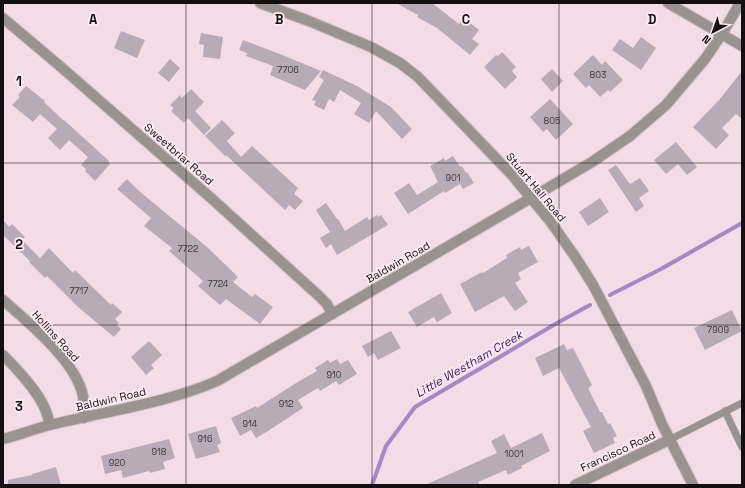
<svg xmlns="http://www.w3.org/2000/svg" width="745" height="488" viewBox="0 0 745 488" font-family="'Space Grotesk',sans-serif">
	<rect width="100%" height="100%" fill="#f2dde6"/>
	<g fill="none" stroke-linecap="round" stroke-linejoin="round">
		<g stroke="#a589c6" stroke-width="4">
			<path d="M610,295L661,269L742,223"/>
			<path d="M372,485L386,446L415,407L557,323L590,305"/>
		</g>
	</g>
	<g fill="#b9aab8">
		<path d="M396,3H432L459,24L464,18L479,30L472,39L479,44L470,55L437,28L417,17L418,15Z"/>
		<path d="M121,31L145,40L137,58L114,48Z"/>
		<path d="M201,33L223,37L220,59L203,57L204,45L199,44Z"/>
		<path d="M641,37L656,48L641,70L612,50L620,39L633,48Z"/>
		<path d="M243,40L280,54L321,71L305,90L270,75L273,66L246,56L247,53L239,50Z"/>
		<path d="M502,52L516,67L512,71L517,77L505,89L484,67L496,55L498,56Z"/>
		<path d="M593,55L602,65L605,61L623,80L610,92L608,90L600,97L589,85L586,88L573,74Z"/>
		<path d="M170,59L180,68L169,82L158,73Z"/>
		<path d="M552,69L563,81L552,92L541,79Z"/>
		<path d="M323,70L357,86L391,107L412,129L402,139L376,111L369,123L354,114L361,103L340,90L334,102L329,99L324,110L314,105L316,101L312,100L324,80L319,77Z"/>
		<path d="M742,71V119L736,114L722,128L729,135L716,149L693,127L719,100Z"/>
		<path d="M26,86L45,101L44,102L63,120H64L109,161L108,162L110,164L95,181L85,171L86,169L81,165L88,157L69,140L60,150L48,138L57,129L40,114L33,122L12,105L20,97L18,95Z"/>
		<path d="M191,89L204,102L195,111L211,128L204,135L188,118L184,123L171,111L174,108L170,105L180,95L182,98Z"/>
		<path d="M550,99L573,124L556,140L547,129L543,132L530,117Z"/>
		<path d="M222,120L235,133L227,141L241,157L252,146L298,188L294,194L303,201L295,210L289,205L285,210L226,155L225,156L205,136Z"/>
		<path d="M676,142L697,167L687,175L678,164L666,174L654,160Z"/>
		<path d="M453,156L460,167L462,166L466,173L467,172L474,183L463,189L460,184L445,193L444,191L408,214L394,193L409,183L417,195L438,182L430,166L444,158L445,161Z"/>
		<path d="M616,165L630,184L640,178L649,191L639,198L644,206L636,212L608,170Z"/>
		<path d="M127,179L139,191L207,247L238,277L233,282L252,297L255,294L273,307L260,324L226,299L220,305L198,286L203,281L169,251L172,248L144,226L151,218L117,189Z"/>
		<path d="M600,198L609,212L588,226L579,212Z"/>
		<path d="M326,203L337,219H338L345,231L367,217L369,220L377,215L378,217L381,215L388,225L337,255L331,244L326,248L320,238L330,232L316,210Z"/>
		<path d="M3,220L9,227L12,224L25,237L22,240L40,258L49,248L73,273L75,270L111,305L112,303L122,312L115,319L119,323L117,325L121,329L114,337L78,307L47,276L45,278L29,262L30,261L3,235Z"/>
		<path d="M529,246L538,262L518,273L521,279L515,283L528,302L515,311L504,296L475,312L460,284L482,272L483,273L507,258L506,255L520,247L521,250Z"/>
		<path d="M441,293L452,313L437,322L434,317L417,327L408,312Z"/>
		<path d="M732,310L742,331L705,350L694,328Z"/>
		<path d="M391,331L401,348L378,360L374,353L368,357L362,346Z"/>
		<path d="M149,341L162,355L151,365L154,368L146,375L131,357Z"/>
		<path d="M564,344L567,350L573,348L592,385L588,388L600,412H602L608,424L610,423L617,436L613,438L615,443L594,453L583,431L591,427L559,368L543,376L535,358Z"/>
		<path d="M337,359L340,364L348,360L357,374L339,385L336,381L320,391L318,388L298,400L303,408L268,431L256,438L251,430L240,436L231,418L256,406L257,408L296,383L317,371L315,368L328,360L330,363Z"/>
		<path d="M216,426L221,443L217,445L220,452L196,459L188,434Z"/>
		<path d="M542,433L550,451L521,466L522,468L508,475L506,470L478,482L480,485H425L497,453L491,441L504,434L511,448Z"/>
		<path d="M169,439L175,458L163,462L165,469L150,473L149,471L123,478L121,470L105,474L101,456Z"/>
		<path d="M56,467L61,485H8V480L32,475V474Z"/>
	</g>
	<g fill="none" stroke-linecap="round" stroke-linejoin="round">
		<defs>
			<g id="lane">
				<path d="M725,411L742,447"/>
				<path d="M671,439L742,403"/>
			</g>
			<g id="street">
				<path d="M260,3L309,21L371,47L400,63L418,77L511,174L550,221L576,258L593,285L646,386L662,424L693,485"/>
				<path d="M668,3L742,46"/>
				<path d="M3,18L61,67L211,198L319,296L327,304L332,314"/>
				<path d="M3,300C29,323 76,361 83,396C84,403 84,411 84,418"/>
				<path d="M3,355C19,371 49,402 49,425"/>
				<path d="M3,439C19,435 34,429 50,425C106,411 164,404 217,381L531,198L592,162L630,136L666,105L705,59L722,34L740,3"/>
				<path d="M575,485L671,439"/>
			</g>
		</defs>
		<use href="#lane" stroke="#cfbcc4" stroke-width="8"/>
		<use href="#street" stroke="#cfbcc4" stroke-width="12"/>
		<use href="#lane" stroke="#9a9191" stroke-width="7"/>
		<use href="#street" stroke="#9a9191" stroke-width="10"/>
	</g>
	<path fill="none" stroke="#160f12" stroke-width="1" stroke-opacity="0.55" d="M186,3V485M372,3V485M559,3V485M3,163H742M3,325H742"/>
	<g text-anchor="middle" stroke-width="3.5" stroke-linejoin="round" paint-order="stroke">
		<g font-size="9" fill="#3f363c">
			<text x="288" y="73">7706</text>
			<text x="598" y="78">803</text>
			<text x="552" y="124">805</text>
			<text x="453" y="181">901</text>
			<text x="188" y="252">7722</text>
			<text x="218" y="287">7724</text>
			<text x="79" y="294">7717</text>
			<text x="718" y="333">7909</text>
			<text x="334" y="378">910</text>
			<text x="286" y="407">912</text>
			<text x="250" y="427">914</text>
			<text x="205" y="442">916</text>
			<text x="159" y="455">918</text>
			<text x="514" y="457">1001</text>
			<text x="117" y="466">920</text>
		</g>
		<g font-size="11" fill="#160f12" stroke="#fdecf3">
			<text transform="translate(179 154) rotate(41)" y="4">Sweetbriar Road</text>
			<text transform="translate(536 187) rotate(50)" y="4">Stuart Hall Road</text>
			<text transform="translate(398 262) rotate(-30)" y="4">Baldwin Road</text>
			<text transform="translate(56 336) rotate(48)" y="4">Hollins Road</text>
			<text transform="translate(111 399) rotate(-13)" y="4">Baldwin Road</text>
			<text transform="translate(618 451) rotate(-25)" y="4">Francisco Road</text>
		</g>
		<g font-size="12" font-style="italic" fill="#3c145d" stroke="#fdecf3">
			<text transform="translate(469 364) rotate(-30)" y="4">Little Westham Creek</text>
		</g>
	</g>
	<g font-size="13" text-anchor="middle" font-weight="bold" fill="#160f12" stroke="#fdecf3" stroke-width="3.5" stroke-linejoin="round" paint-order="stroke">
		<text x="93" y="24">A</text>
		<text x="279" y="24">B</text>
		<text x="466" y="24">C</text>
		<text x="652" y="24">D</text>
		<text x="19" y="86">1</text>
		<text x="19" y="249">2</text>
		<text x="19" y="411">3</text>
	</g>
	<rect width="745" height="488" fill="none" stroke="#160f12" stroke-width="8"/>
	<g transform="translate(713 32) rotate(221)" stroke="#fdecf3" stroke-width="3" paint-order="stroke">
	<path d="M0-3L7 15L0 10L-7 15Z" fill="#160f12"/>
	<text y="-6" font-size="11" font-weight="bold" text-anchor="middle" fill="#160f12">N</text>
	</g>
</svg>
